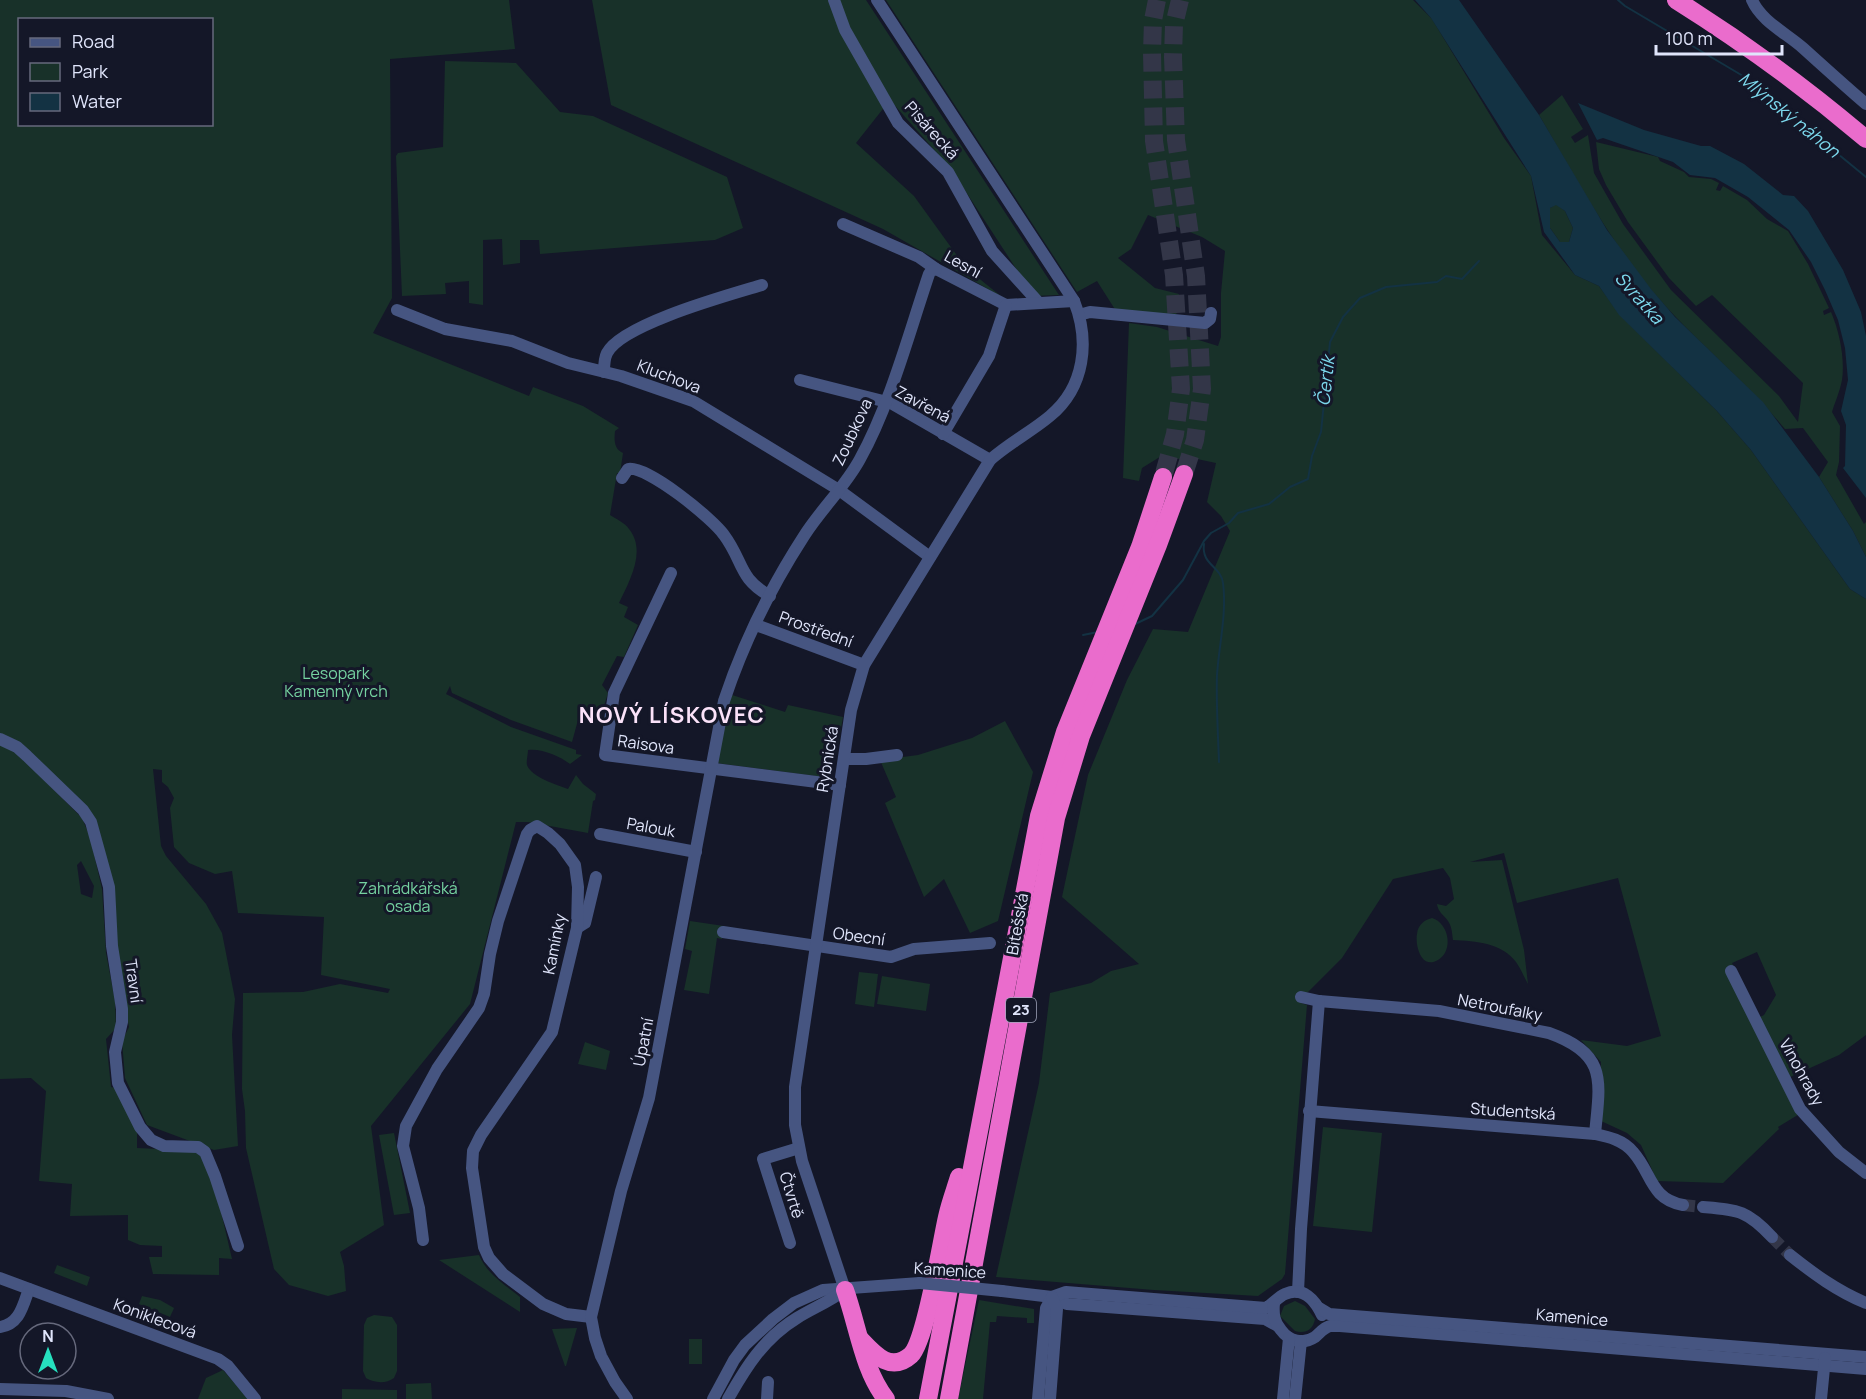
<svg xmlns="http://www.w3.org/2000/svg" width="1866" height="1399" viewBox="0 0 1866 1399" font-family="Manrope,sans-serif">
	<rect width="100%" height="100%" fill="#141728"/>
	<g fill="#183129" fill-rule="evenodd">
		<path d="M0,0H509L515,49L390,59L392,298L373,333L529,396L533,387L583,406L619,428L615,431C614,440 614,449 623,453L620,473H617L610,515C616,519 625,523 629,529C647,551 629,582 619,603L628,607L624,617L638,625L624,657L617,656L602,685L608,693L603,709H595L593,723L578,720L572,742L511,720L452,693L450,686L446,694L511,727L576,750V754L582,755L570,764C560,756 541,748 528,750C528,755 526,761 527,765C531,777 557,785 568,789L576,775L583,784L596,794L595,800L593,801L588,833L528,822H516L470,1004L371,1126L384,1225L340,1252L344,1266L346,1291L328,1296L289,1285L274,1269L246,1148L245,1111L242,1089L243,993L303,992L340,984L388,993L390,989L321,975L324,917L238,913L232,871L215,874L189,863L174,847L170,808L174,798L168,787L162,782V770L153,769L161,846L166,856L206,904L222,933L235,999L232,1035L238,1146L214,1150L147,1125L125,1078L122,1041L129,1027L91,814L0,736ZM20,20H212V124H20Z"/>
		<path d="M592,0H866L1059,295L1034,296L951,169L890,100L856,143L914,196L966,268L1002,297L883,229L611,105Z"/>
		<path d="M886,0H1413L1432,19L1504,138L1531,176L1542,235L1575,275L1599,286L1620,315L1717,411L1751,450L1850,589L1866,599V1035L1839,1055L1781,1081L1801,1113L1778,1127L1779,1129L1723,1183L1657,1181L1641,1145L1627,1133L1601,1121V1062L1581,1040L1627,1046L1661,1036L1618,878L1517,903L1504,853L1470,862L1502,860L1524,950L1528,984C1524,977 1521,969 1516,962C1502,943 1476,941 1453,940C1452,933 1452,927 1448,921C1443,914 1438,912 1437,904L1446,906L1454,899L1450,878L1443,868L1393,879L1342,958L1308,992L1301,993V1003L1307,1005L1285,1274L1282,1279L1258,1296L1154,1290L996,1277L1039,1083L1050,993L1091,983L1111,971L1139,964L1062,897L1088,775L1127,680L1153,629L1188,632L1230,531L1221,516L1207,502L1216,463L1197,459L1195,463L1163,455L1142,468L1139,481L1123,478L1129,323L1157,327L1218,346L1221,337V293L1225,251L1202,237L1148,215L1131,249L1118,258L1155,288L1179,294L1176,317L1116,311L1097,281L1077,292ZM1757,952L1776,995L1764,1015L1758,1018L1732,963Z"/>
		<path d="M445,61L516,63L560,112L593,116L727,177L743,228L715,240L540,254L539,240H520V263L503,265L502,239L483,240V305L469,303V281L445,283L446,294L402,296L396,156L398,153L443,147Z"/>
		<path d="M1562,95L1583,129L1571,137L1575,143L1588,135L1594,173L1623,224L1671,290L1779,396L1798,422L1803,383L1712,295L1696,306L1669,278L1628,222L1606,185L1599,169L1596,142L1658,157L1660,161L1684,172L1689,177L1711,179L1719,183L1716,190L1720,191L1723,186L1747,200L1767,219L1788,231L1808,264L1829,308L1823,311L1824,315L1831,312C1840,333 1845,360 1842,380C1840,391 1835,402 1832,412L1840,426L1839,462L1836,475L1864,524L1866,522V557L1853,531L1819,477L1828,462L1803,428L1785,429C1745,380 1694,340 1652,291C1608,238 1574,175 1539,115Z"/>
		<path d="M1556,204L1565,211L1573,228L1569,242H1560L1550,228V208Z"/>
		<path d="M729,694L785,712L788,705L843,717L832,778L716,763Z"/>
		<path d="M1005,721L1033,772L998,921L970,933L944,879L924,897L885,803L896,797L880,760L918,755L972,738Z"/>
		<path d="M0,742L13,749L82,818L90,837L102,889L106,953L115,1001L116,1028L106,1039L111,1087L120,1089L137,1127V1148L200,1151L215,1186L232,1259L219,1258V1275L153,1274L149,1257H162V1246L140,1245L128,1240V1215L70,1216L72,1184L39,1181L46,1091L31,1078L0,1079ZM81,861L94,886L92,898L81,894L77,865Z"/>
		<path d="M1432,918C1449,923 1454,951 1438,960C1421,970 1415,945 1417,934C1418,925 1424,920 1432,918Z"/>
		<path d="M690,921L724,926L722,939L717,938L709,994L684,990L692,951L685,949Z"/>
		<path d="M859,972L878,974L874,1007L855,1004Z"/>
		<path d="M882,976L930,984L926,1011L877,1004Z"/>
		<path d="M585,1042L610,1051L606,1070L578,1064Z"/>
		<path d="M1323,1127L1382,1133L1372,1232L1313,1226Z"/>
		<path d="M394,1133L410,1213L394,1215L379,1135Z"/>
		<path d="M479,1255C487,1274 504,1284 520,1297V1312L439,1260Z"/>
		<path d="M57,1265L90,1277L87,1286L54,1273Z"/>
		<path d="M142,1296L160,1300L174,1308L170,1317L139,1304Z"/>
		<path d="M979,1300L1034,1309V1323H1027V1318L997,1316L996,1322H990L983,1399H958Z"/>
		<path d="M1295,1301L1305,1306L1315,1319C1313,1330 1305,1334 1295,1331L1280,1316L1284,1306Z"/>
		<path d="M374,1315L392,1317L397,1325V1371L394,1378C386,1384 374,1383 366,1378L363,1371L364,1325L367,1318Z"/>
		<path d="M577,1328L566,1366H565L552,1329Z"/>
		<rect x="689" y="1339" width="13" height="25"/>
		<path d="M223,1370L248,1399H198L206,1378Z"/>
		<path d="M431,1383L432,1399H450H406V1384Z"/>
		<path d="M342,1389L397,1390V1399H342Z"/>
	</g>
	<g fill="#133243" fill-rule="evenodd">
		<path d="M1415,0H1459L1539,115L1607,230L1651,289L1675,317L1763,402L1819,477L1853,531L1866,557V599L1850,589L1751,450L1717,411L1619,315L1599,286L1575,275L1544,232L1531,176L1431,18ZM1556,205L1565,211L1573,228L1569,242H1560L1550,228V208Z"/>
		<path d="M1578,103L1644,130L1701,146H1710L1744,164L1783,195L1794,196L1808,211L1843,270L1861,312L1866,336V498L1843,468L1845,466L1846,425L1841,411L1848,380L1845,348L1838,320L1825,290L1811,262L1789,230L1748,197L1715,178L1690,175L1673,162L1603,138L1597,140Z"/>
	</g>
	<g fill="none" stroke-linecap="round" stroke-linejoin="round">
		<g stroke="#133243" stroke-width="2">
			<path d="M1618,0L1625,6L1743,76L1866,177"/>
			<path d="M1204,544C1201,565 1221,566 1223,583C1227,613 1219,645 1217,675C1216,703 1218,733 1219,762"/>
			<path d="M1133,625L1152,616L1183,580L1204,541L1211,533L1229,523L1238,513L1269,504L1290,487L1308,479L1312,456L1321,432L1330,342L1343,317L1360,298L1386,287L1437,282L1446,276L1462,279L1479,261"/>
			<path d="M1083,635L1098,632"/>
		</g>
		<g stroke="#333648" stroke-width="12" stroke-dasharray="12 6" stroke-linecap="butt">
			<path d="M1683,1205L1703,1207"/>
			<path d="M1772,1237L1790,1255"/>
		</g>
		<g stroke="#333648" stroke-width="18" stroke-dasharray="18 9" stroke-linecap="butt">
			<path d="M1157,0L1153,20L1152,53L1154,141L1174,275L1181,389L1175,434L1163,477"/>
			<path d="M1180,0L1174,25L1173,57L1176,140L1196,276L1202,389L1195,440L1184,474"/>
		</g>
		<g stroke="#465581" stroke-width="12">
			<path d="M834,0L845,30L898,123L948,172L992,251L1039,303"/>
			<path d="M1752,0C1761,21 1786,33 1803,48C1824,67 1845,86 1866,104"/>
			<path d="M843,224L919,257L936,269L1006,305L1074,301"/>
			<path d="M397,310L445,329L512,341L568,363L621,376L693,401L839,490L930,557"/>
			<path d="M1079,315L1090,312L1205,323L1210,319L1211,313"/>
			<path d="M604,372C604,365 604,359 607,353C622,324 729,295 762,285"/>
			<path d="M800,380L891,403L990,460"/>
			<path d="M943,434L989,356L1006,305"/>
			<path d="M622,478L628,469C647,465 713,519 724,535C744,562 738,578 770,596"/>
			<path d="M671,573L614,693L605,755L840,785"/>
			<path d="M756,625L864,665"/>
			<path d="M0,739L17,747L27,756L83,810L91,822L109,887L112,946L122,1009V1022L115,1052L118,1083L140,1127L151,1140L164,1146L198,1147L205,1152L215,1176L238,1246"/>
			<path d="M844,759H866L897,755"/>
			<path d="M600,834L696,852"/>
			<path d="M577,928L585,923L596,877"/>
			<path d="M723,932L891,957L914,949L990,943"/>
			<path d="M1731,971L1800,1109L1839,1152L1866,1173"/>
			<path d="M1301,997L1319,1001L1439,1011L1549,1033C1608,1054 1600,1081 1595,1134"/>
			<path d="M1309,1111L1595,1134C1609,1137 1623,1140 1633,1152C1652,1173 1650,1199 1683,1205"/>
			<path d="M1703,1207C1738,1210 1747,1210 1772,1237"/>
			<path d="M423,1240L419,1208L403,1146L406,1126L437,1069L479,1008L484,994L490,954L498,921L527,834L530,830L537,826L548,833L560,844L575,865L578,887L577,928L552,1032L481,1135L473,1151L472,1168L484,1247L489,1258L503,1274L543,1304L566,1314L591,1317"/>
			<path d="M790,1243L763,1159L799,1148"/>
			<path d="M1790,1255C1814,1274 1837,1291 1866,1303"/>
			<path d="M0,1278L218,1359L228,1366L255,1399"/>
			<path d="M845,1290L802,1161L795,1125V1087L851,710L864,665L990,460C1009,443 1031,432 1050,416C1085,387 1090,341 1074,301L877,0"/>
			<path d="M1002,1291L1052,1297L1067,1304L1265,1319L1276,1325"/>
			<path d="M1298,1292L1301,1229L1319,1001"/>
			<path d="M1052,1297L1066,1292L1266,1308C1273,1304 1278,1297 1285,1294C1303,1286 1315,1300 1322,1315"/>
			<path d="M1274,1303C1273,1314 1274,1322 1281,1330C1289,1341 1303,1345 1315,1337C1320,1333 1323,1328 1330,1326C1332,1326 1339,1326 1340,1326L1866,1369"/>
			<path d="M1319,1308L1329,1314L1866,1357"/>
			<path d="M0,1327C20,1324 23,1305 29,1289"/>
			<path d="M0,1389L66,1391L108,1399"/>
			<path d="M627,1399L615,1382L601,1356L595,1338L591,1317L621,1191L649,1098L724,701C743,644 771,587 804,536C821,509 845,487 860,459C890,405 909,333 929,274L931,271L936,269"/>
			<path d="M713,1399L734,1360L745,1345L773,1319L794,1303L823,1290L920,1283"/>
			<path d="M728,1399C746,1367 764,1338 797,1318C813,1308 829,1302 845,1290"/>
			<path d="M767,1399L768,1382"/>
			<path d="M1038,1399L1046,1308L1052,1297"/>
			<path d="M1050,1399L1057,1309L1052,1297"/>
			<path d="M1283,1399L1289,1338"/>
			<path d="M1295,1399L1301,1341"/>
			<path d="M1821,1399L1825,1358"/>
		</g>
		<g stroke="#ea6ccc" stroke-width="18">
			<path d="M1676,0C1743,42 1806,88 1866,139"/>
			<path d="M845,1290C858,1326 863,1370 886,1399"/>
			<path d="M861,1340C875,1355 891,1373 911,1355C926,1340 941,1243 947,1217C950,1203 955,1190 959,1177"/>
			<path d="M928,1399L1039,816L1065,732L1140,547L1163,477"/>
			<path d="M949,1399L1056,818L1081,736L1158,545L1184,474"/>
		</g>
		<path stroke="#465581" stroke-width="12" d="M920,1283L1002,1291"/>
	</g>
	<g text-anchor="middle" stroke-width="6" stroke-linejoin="round" paint-order="stroke">
		<rect fill="#141728" stroke="#a3a7bc" stroke-width="1.5" x="1006" y="998" width="30" height="24" rx="4.5"/>
		<g font-size="15" font-weight="bold" fill="#e0e5fb">
			<text x="1021" y="1015">23</text>
		</g>
		<g font-size="16" fill="#e0e5fb" stroke="#141728">
			<text transform="translate(932 130) rotate(48)" y="6">Pisárecká</text>
			<text transform="translate(963 264) rotate(29)" y="6">Lesní</text>
			<text transform="translate(669 376) rotate(21)" y="6">Kluchova</text>
			<text transform="translate(923 404) rotate(28)" y="6">Zavřená</text>
			<text transform="translate(852 432) rotate(-65)" y="6">Zoubkova</text>
			<text transform="translate(816 629) rotate(20)" y="6">Prostřední</text>
			<text transform="translate(646 744) rotate(8)" y="6">Raisova</text>
			<text transform="translate(827 759) rotate(-81)" y="6">Rybnická</text>
			<text transform="translate(651 827) rotate(10)" y="6">Palouk</text>
			<text transform="translate(1017 924) rotate(-80)" y="6">Bítešská</text>
			<text transform="translate(859 936) rotate(8)" y="6">Obecní</text>
			<text transform="translate(554 944) rotate(-79)" y="6">Kamínky</text>
			<text transform="translate(134 981) rotate(82)" y="6">Travní</text>
			<text transform="translate(1500 1007) rotate(11)" y="6">Netroufalky</text>
			<text transform="translate(643 1042) rotate(-79)" y="6">Úpatní</text>
			<text transform="translate(1802 1072) rotate(61)" y="6">Vinohrady</text>
			<text transform="translate(1513 1111) rotate(4)" y="6">Studentská</text>
			<text transform="translate(792 1195) rotate(73)" y="6">Čtvrtě</text>
			<text transform="translate(950 1270) rotate(4)" y="6">Kamenice</text>
			<text transform="translate(1572 1317) rotate(5)" y="6">Kamenice</text>
			<text transform="translate(155 1318) rotate(20)" y="6">Koniklecová</text>
		</g>
		<g font-size="16" fill="#75d2a0" stroke="#141728">
			<text x="336" y="679">Lesopark<tspan x="336" dy="18">Kamenný vrch</tspan></text>
			<text x="408" y="894">Zahrádkářská<tspan x="408" dy="18">osada</tspan></text>
		</g>
		<g font-size="18" font-style="italic" fill="#7cd8ec" stroke="#141728">
			<text transform="translate(1789 115) rotate(39)" y="6">Mlýnský náhon</text>
			<text transform="translate(1639 298) rotate(48)" y="6">Svratka</text>
			<text transform="translate(1326 381) rotate(-84)" y="6">Čertík</text>
		</g>
		<g font-size="22" font-weight="bold" letter-spacing="1.5" fill="#fbe2f9" stroke="#141728">
			<text x="672" y="723">NOVÝ LÍSKOVEC</text>
		</g>
	</g>
	<rect x="18" y="18" width="195" height="108" fill="#141728" stroke="#66697c" stroke-width="1.5"/>
	<rect x="30" y="38" width="30" height="9" fill="#465581" stroke="#66697c" stroke-width="1.5"/>
	<text x="72" y="48" font-size="18" fill="#e0e5fb">Road</text>
	<rect x="30" y="63" width="30" height="18" fill="#183129" stroke="#66697c" stroke-width="1.5"/>
	<text x="72" y="78" font-size="18" fill="#e0e5fb">Park</text>
	<rect x="30" y="93" width="30" height="18" fill="#133243" stroke="#66697c" stroke-width="1.5"/>
	<text x="72" y="108" font-size="18" fill="#e0e5fb">Water</text>
	<g transform="translate(48 1351)"><circle r="28" fill="#141728" stroke="#66697c" stroke-width="1.5"/>
	<path d="M0-4.5L10 22L0 15L-10 22Z" fill="#26e0be"/>
	<text y="-9" font-size="16" font-weight="bold" text-anchor="middle" fill="#e0e5fb">N</text>
	</g>
	<path d="M1656 45v9h126v-9" fill="none" stroke="#e0e5fb" stroke-width="3"/>
	<text x="1665" y="45" font-size="18" fill="#e0e5fb" stroke="#141728" stroke-width="4.5" paint-order="stroke">100 m</text>
</svg>
